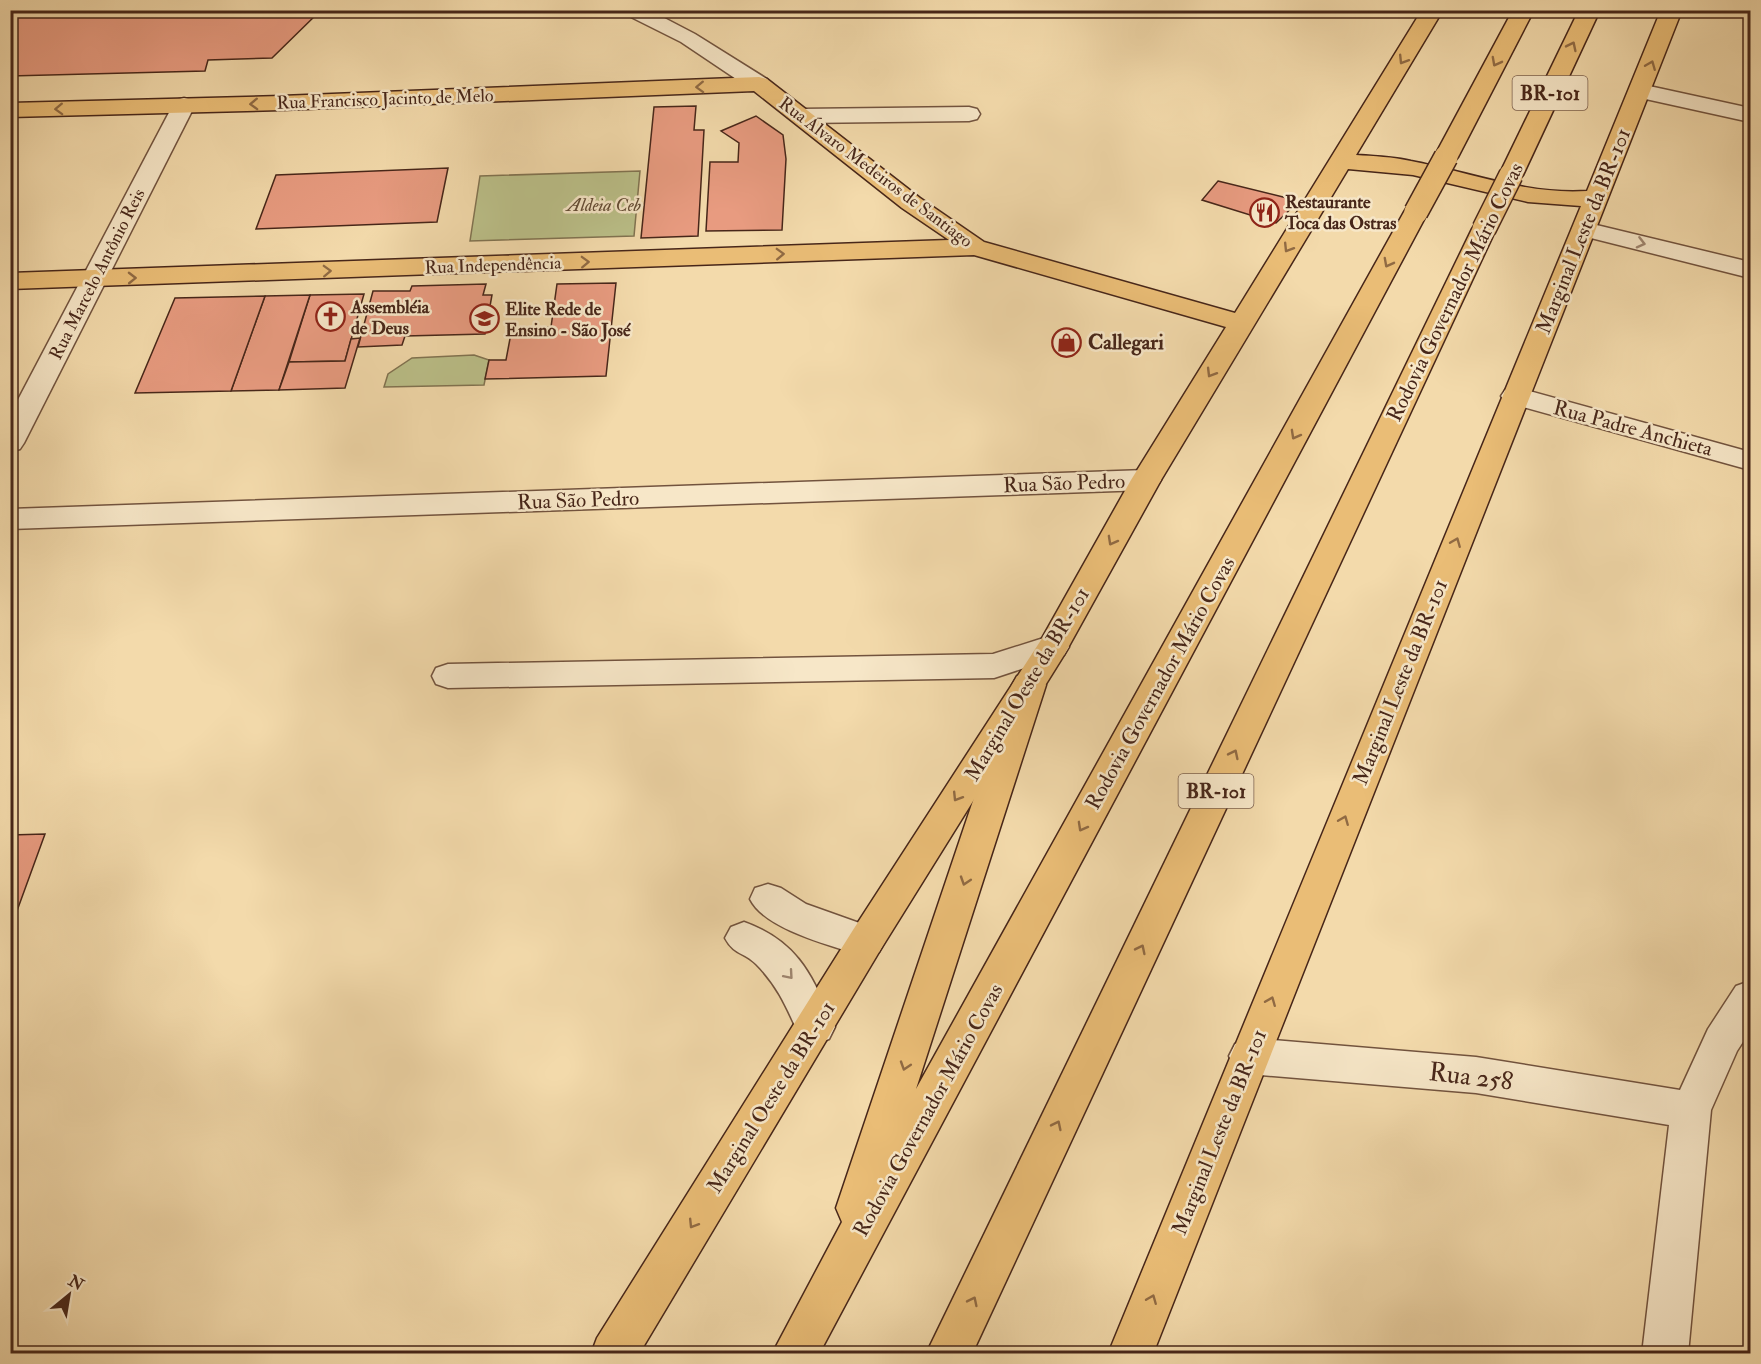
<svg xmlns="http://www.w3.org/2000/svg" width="1761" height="1364" viewBox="0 0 1761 1364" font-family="'IM FELL Double Pica',serif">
	<rect width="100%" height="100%" fill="#f3daab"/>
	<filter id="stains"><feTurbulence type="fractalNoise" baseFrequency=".00333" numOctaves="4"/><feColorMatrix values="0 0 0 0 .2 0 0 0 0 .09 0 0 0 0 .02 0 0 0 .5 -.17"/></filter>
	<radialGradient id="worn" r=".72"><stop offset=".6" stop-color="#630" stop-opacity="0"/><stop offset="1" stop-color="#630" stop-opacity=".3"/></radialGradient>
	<g fill="#bbc089" stroke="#817351" stroke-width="1.5">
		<path d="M640,171L634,236L470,241L480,176Z"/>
		<path d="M474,355L489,360L484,385L384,387L388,374L412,358Z"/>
	</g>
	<g fill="#e89b80" stroke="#472619" stroke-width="1.5">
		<path d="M10,10H321L272,58L208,60L205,71L10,76Z"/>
		<path d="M696,106L694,130H704L698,236L641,238L654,107Z"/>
		<path d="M756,116L783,135L786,159L782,230L706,231L710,162H738L739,143L721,131Z"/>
		<path d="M448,168L437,222L256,229L276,175Z"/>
		<path d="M1218,181L1299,201L1276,223L1202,200Z"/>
		<path d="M616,283L606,376L485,379L489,360H506L512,328L551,327L557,284Z"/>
		<path d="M486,284L483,295H492L485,334L405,336L402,345L358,347L373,291H410L412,286Z"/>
		<path d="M364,294L345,361L289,362L310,295Z"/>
		<path d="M310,295L279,390L231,391L265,296Z"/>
		<path d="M265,296L231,391L135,393L175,298Z"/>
		<path d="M360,338L345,388L279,390L289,362L345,361L351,339Z"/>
		<path d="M45,834L10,930V835Z"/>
	</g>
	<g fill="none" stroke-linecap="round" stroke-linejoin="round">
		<defs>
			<g id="minor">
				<path d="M622,10H649L695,34L767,79L770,84L767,89L759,91L751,89L681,42L625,14Z"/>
				<path d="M1640,84L1750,108V122L1632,96L1629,91L1632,86Z"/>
				<path d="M184,98L192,100L195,105L24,443L20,449L10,452V415L173,105L176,100Z"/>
				<path d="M969,107L977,109L980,114L977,119L969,121L801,123L793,121L790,116L793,111L801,109Z"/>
				<path d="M1584,222L1750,262V278L1575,234L1572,229L1575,224Z"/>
				<path d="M1515,387L1750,452V470L1505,402L1501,396L1505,390Z"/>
				<path d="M1146,470L1156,473L1161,480L1156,487L1146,490L10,529V509Z"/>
				<path d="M1053,635L1064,639L1069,647L1064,655L994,678L448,688L436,684L432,676L436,668L448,664L993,654Z"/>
				<path d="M768,884L781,888L806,904L879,930L885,941L879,952L866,957C834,946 765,930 750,899L755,888Z"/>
				<path d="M744,922C800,942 812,977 835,1027L829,1039L815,1044L801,1039C788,1011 779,987 756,964C744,952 734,955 725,938L731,927Z"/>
				<path d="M1750,981V1031L1737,1051L1711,1110L1688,1354H1642L1669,1125L1476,1093L1249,1074L1235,1068L1229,1056L1235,1044L1249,1038L1476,1057L1680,1090L1708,1029L1736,986Z"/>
			</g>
			<path id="major" d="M1422,10H1443L1356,155C1374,156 1393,157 1411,161C1470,172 1526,195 1587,191L1661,10H1682L1153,1354H1108L1581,206L1528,202L1413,175L1348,169L1161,480L1064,655L879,952L639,1354H591L597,1338L853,930L1041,640L1131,480L1226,327L974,255L10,289V273L949,240L902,208L754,91L281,110L10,117V103L281,96L759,77L767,79L920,198L984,242L1235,313Z"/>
			<g id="highway">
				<path d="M1513,10H1534L1458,157L1454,162L1446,164L1438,162L1434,157Z"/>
				<path d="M1579,10H1600L1523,175L1519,180L1511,182L1503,180L1499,175Z"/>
				<path d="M1416,205L1425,207L1428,212L819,1354H772L842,1222L836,1208L1012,685L1017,676L1029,673L1041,676L1046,685L916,1089L1404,212L1407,207Z"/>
				<path d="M1484,222L1493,224L1496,229L972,1354H926L1472,229L1475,224Z"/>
			</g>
		</defs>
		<use href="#minor" stroke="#72533e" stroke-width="3"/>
		<use href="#major" stroke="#472619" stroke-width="3"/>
		<use href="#highway" stroke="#472619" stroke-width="3"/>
		<use href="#minor" fill="#f7e7c8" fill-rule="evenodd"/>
		<use href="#major" fill="#eabd76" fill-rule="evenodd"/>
		<use href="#highway" fill="#eabd76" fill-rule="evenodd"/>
		<defs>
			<g id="highway-bridge">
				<path d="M1416,212L1446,157"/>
				<path d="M1484,229L1511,175"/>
			</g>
		</defs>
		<use href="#highway-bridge" stroke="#472619" stroke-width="26" stroke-linecap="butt"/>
		<use href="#highway-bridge" stroke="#eabd76" stroke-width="23"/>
	</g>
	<defs><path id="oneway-chevron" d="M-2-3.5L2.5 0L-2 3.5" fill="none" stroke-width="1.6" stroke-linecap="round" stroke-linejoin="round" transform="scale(1.5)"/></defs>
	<g stroke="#906a43">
		<use href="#oneway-chevron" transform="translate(1572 46) rotate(-64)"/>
		<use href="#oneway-chevron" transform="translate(1403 60) rotate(122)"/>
		<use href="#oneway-chevron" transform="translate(1496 62) rotate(118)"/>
		<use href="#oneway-chevron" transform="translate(1651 65) rotate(-68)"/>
		<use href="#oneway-chevron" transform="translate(700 87) rotate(178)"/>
		<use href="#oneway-chevron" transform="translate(254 104) rotate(178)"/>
		<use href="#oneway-chevron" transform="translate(59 109) rotate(178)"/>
		<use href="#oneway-chevron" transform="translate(1288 248) rotate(122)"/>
		<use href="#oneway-chevron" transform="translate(780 254) rotate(-2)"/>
		<use href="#oneway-chevron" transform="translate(585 262) rotate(-2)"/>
		<use href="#oneway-chevron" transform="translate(1388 263) rotate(118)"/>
		<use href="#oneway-chevron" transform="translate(327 271) rotate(-2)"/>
		<use href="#oneway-chevron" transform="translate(132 278) rotate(-1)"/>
		<use href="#oneway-chevron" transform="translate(1211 373) rotate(121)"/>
		<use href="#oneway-chevron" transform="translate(1295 435) rotate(119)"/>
		<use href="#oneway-chevron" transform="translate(1112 541) rotate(119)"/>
		<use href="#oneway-chevron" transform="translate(1456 542) rotate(-68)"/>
		<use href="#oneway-chevron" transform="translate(1234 754) rotate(-64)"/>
		<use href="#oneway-chevron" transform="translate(957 797) rotate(122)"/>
		<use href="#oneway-chevron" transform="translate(1344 820) rotate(-68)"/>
		<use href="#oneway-chevron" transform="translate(1082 827) rotate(119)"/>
		<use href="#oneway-chevron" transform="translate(965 881) rotate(108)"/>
		<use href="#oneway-chevron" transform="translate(1141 949) rotate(-64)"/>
		<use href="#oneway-chevron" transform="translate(1271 1001) rotate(-68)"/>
		<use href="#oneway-chevron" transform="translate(905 1066) rotate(108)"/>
		<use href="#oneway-chevron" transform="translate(1057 1125) rotate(-64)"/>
		<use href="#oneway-chevron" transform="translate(693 1224) rotate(122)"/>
		<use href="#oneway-chevron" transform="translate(1152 1299) rotate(-68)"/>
		<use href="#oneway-chevron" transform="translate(973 1301) rotate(-64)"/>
	</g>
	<g stroke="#9f8670">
		<use href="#oneway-chevron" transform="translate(1641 243) rotate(14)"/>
		<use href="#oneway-chevron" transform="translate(789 975) rotate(49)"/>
	</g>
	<defs>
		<symbol id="restaurant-ring" viewBox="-11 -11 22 22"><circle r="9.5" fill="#f7e7c8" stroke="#8f2418" stroke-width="1.5"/><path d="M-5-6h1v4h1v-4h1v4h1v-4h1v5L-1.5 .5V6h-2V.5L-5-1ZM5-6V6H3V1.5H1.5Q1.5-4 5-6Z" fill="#8f2418"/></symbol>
		<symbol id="church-ring" viewBox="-11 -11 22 22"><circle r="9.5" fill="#f7e7c8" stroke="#8f2418" stroke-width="1.5"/><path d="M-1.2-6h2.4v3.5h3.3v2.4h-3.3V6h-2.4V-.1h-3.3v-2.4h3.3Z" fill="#8f2418"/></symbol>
		<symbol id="school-ring" viewBox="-11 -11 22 22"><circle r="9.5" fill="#f7e7c8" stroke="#8f2418" stroke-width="1.5"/><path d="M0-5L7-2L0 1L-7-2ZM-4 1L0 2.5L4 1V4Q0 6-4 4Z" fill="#8f2418"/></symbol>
		<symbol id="shop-ring" viewBox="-11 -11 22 22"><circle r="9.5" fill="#f7e7c8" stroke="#8f2418" stroke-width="1.5"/><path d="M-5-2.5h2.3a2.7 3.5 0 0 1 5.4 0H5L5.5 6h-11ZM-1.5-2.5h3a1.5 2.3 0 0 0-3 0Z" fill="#8f2418"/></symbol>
	</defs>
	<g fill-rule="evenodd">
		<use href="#restaurant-ring" x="1248" y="196" width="33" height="33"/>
		<use href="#church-ring" x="314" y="300" width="33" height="33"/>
		<use href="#school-ring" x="468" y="302" width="33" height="33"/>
		<use href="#shop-ring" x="1050" y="326" width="33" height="33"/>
	</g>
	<g text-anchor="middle" stroke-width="5" stroke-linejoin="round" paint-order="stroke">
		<g font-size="18" fill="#472619" stroke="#f7e7c8">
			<text transform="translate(385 99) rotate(-2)" y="6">Rua Francisco Jacinto de Melo</text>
			<text transform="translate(876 172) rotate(37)" y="6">Rua Álvaro Medeiros de Santiago</text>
			<text transform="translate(493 265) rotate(-2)" y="6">Rua Independência</text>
			<text transform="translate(97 274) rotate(-63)" y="6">Rua Marcelo Antônio Reis</text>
		</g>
		<g font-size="18" font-weight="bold" fill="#472619" stroke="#f7e7c8" text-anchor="start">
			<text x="1285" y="208">Restaurante<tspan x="1285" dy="21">Toca das Ostras</tspan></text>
			<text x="351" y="313">Assembléia<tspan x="351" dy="21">de Deus</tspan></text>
			<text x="505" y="315">Elite Rede de<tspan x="505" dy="21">Ensino - São José</tspan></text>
		</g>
		<g font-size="18" font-style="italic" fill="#644c35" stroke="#f7e7c8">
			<text x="604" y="211">Aldeia Ceb</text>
		</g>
		<g fill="#f7e7c8" stroke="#7c604e" stroke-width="1.5">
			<rect x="1512.5" y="76" width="75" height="34" rx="4.5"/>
			<rect x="1178.5" y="774" width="75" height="34" rx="4.5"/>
		</g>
		<g font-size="20" font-weight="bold" fill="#472619">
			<text x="1550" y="100">BR-101</text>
			<text x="1216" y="798">BR-101</text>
		</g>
		<g font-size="21" fill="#472619" stroke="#f7e7c8">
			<text transform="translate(1583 231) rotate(-68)" y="7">Marginal Leste da BR-101</text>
			<text transform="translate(1455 292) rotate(-64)" y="7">Rodovia Governador Mário Covas</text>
			<text transform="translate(1633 428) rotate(15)" y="7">Rua Padre Anchieta</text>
			<text transform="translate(1064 483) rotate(-2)" y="7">Rua São Pedro</text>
			<text transform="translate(578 500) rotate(-2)" y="7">Rua São Pedro</text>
			<text transform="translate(1400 682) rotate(-68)" y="7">Marginal Leste da BR-101</text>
			<text transform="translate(1160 683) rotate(-61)" y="7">Rodovia Governador Mário Covas</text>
			<text transform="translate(1027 684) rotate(-59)" y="7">Marginal Oeste da BR-101</text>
			<text transform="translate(771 1097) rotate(-58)" y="7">Marginal Oeste da BR-101</text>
			<text transform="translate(928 1110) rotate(-61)" y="7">Rodovia Governador Mário Covas</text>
			<text transform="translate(1219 1132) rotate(-68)" y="7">Marginal Leste da BR-101</text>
		</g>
		<g font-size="21" font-weight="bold" fill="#472619" stroke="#f7e7c8" text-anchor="start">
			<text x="1088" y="349">Callegari</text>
		</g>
		<g font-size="26" fill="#472619" stroke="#f7e7c8">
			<text transform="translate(1471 1076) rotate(7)" y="9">Rua 258</text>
		</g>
	</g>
	<rect width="1761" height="1364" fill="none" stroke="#f3daab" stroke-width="36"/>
	<rect x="12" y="12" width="1737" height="1340" fill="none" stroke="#472619" stroke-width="3"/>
	<rect x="18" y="18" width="1725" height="1328" fill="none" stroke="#472619" stroke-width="1.5"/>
	<g transform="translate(69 1295) rotate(30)" stroke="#f7e7c8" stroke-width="4.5" paint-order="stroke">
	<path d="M0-4.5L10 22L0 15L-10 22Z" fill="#472619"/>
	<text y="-9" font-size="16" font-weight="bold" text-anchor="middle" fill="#472619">N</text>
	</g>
	<rect width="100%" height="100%" filter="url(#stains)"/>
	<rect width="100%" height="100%" fill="url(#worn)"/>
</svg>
